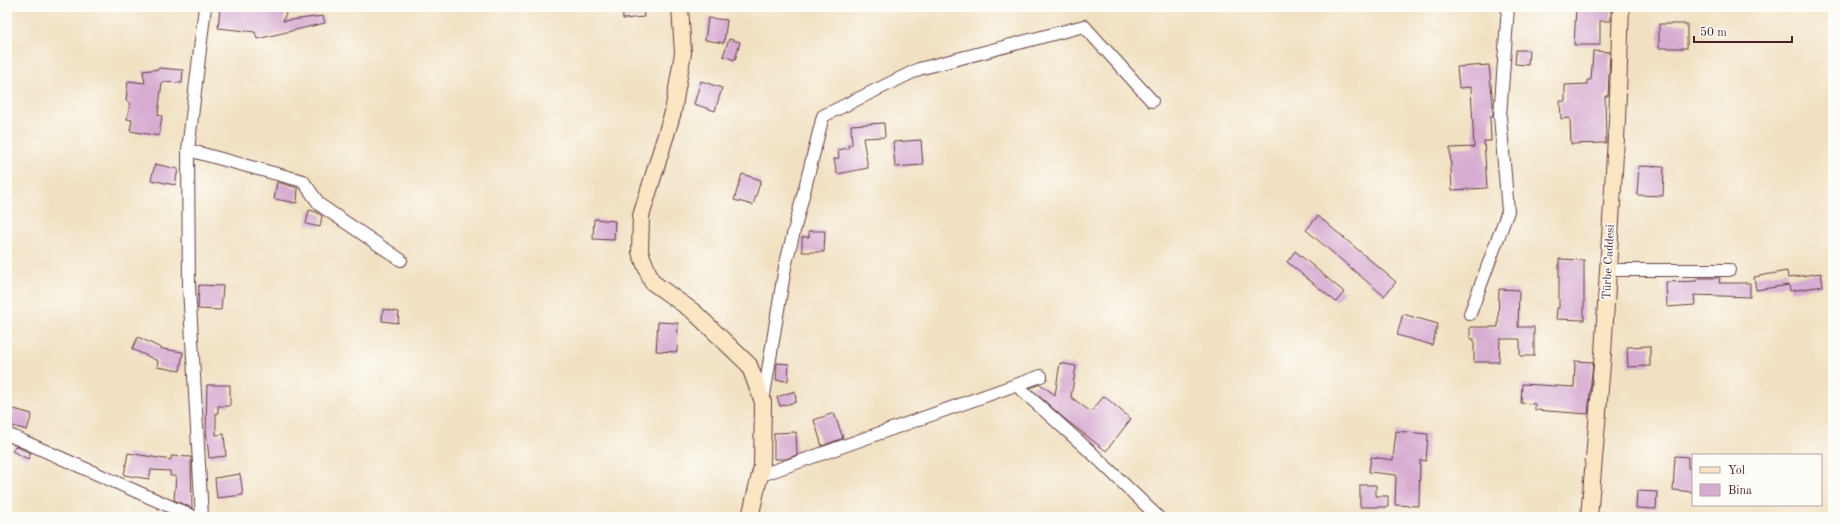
<svg xmlns="http://www.w3.org/2000/svg" width="1840" height="524" viewBox="0 0 1840 524" font-family="'Old Standard TT',serif">
	<rect width="100%" height="100%" fill="#fdfcf7"/>
	<filter id="ink" filterUnits="userSpaceOnUse"><feTurbulence type="fractalNoise" baseFrequency=".025" numOctaves="2"/><feDisplacementMap in="SourceGraphic" scale="8" xChannelSelector="R" yChannelSelector="G"/><feConvolveMatrix kernelMatrix="1 2 1 2 8 2 1 2 1" color-interpolation-filters="sRGB"/></filter>
	<filter id="wash" filterUnits="userSpaceOnUse"><feTurbulence type="fractalNoise" baseFrequency=".012" numOctaves="4" result="noise"/><feDisplacementMap in="SourceGraphic" scale="16" xChannelSelector="R" yChannelSelector="G"/><feGaussianBlur stdDeviation="0.9" result="paint"/><feColorMatrix in="noise" values="0 0 0 0 0 0 0 0 0 0 0 0 0 0 0 0 0 1.4 0 .05"/><feComposite in="paint" operator="in"/></filter>
	<g filter="url(#wash)">
		<rect width="100%" height="100%" fill="#f1e1c2"/>
		<g id="blocks">
			<g fill="#d7acd1">
				<path d="M220,7L245,10L246,7H288L283,21L323,16L325,23L257,39L255,32L218,28Z"/>
				<path d="M622,7H643L644,17L623,19Z"/>
				<path d="M1576,7H1601V10H1611V21H1600V45H1574Z"/>
				<path d="M708,18L727,20L724,43L705,40Z"/>
				<rect x="1659" y="24" width="28" height="24"/>
				<path d="M729,39L740,42L735,60L723,56Z"/>
				<path d="M1516,50H1529L1528,65L1515,64Z"/>
				<path d="M1593,51L1610,52L1608,96H1605L1606,143L1571,144L1570,118L1561,119L1560,101H1565V85L1587,84V80H1591Z"/>
				<path d="M1489,65L1493,106V117H1490L1491,141H1484L1487,188L1452,190L1450,148L1474,147L1471,87L1459,88L1457,67Z"/>
				<path d="M159,68L183,70L182,83L162,82L158,115L162,116L159,136L130,131L132,120L127,119L130,102L126,101L128,81L145,83L143,71L158,69Z"/>
				<path d="M701,81L722,88L715,111L694,104Z"/>
				<path d="M884,123L885,137L863,138L868,168L837,174L834,159L839,158L838,150L849,148L848,145H852L851,125Z"/>
				<path d="M921,140L923,165L895,167L893,142Z"/>
				<path d="M155,164L178,169L175,185L151,180Z"/>
				<path d="M1639,166L1664,167L1663,196L1637,195Z"/>
				<path d="M742,174L761,180L753,205L734,200Z"/>
				<path d="M277,182L298,188L297,203L274,199Z"/>
				<path d="M309,210L316,212L322,216L320,227L306,224Z"/>
				<path d="M1318,216L1396,282L1384,296L1306,230Z"/>
				<path d="M594,219L615,221L614,240L593,239Z"/>
				<path d="M809,231H825L824,252H802V237H809Z"/>
				<path d="M1295,251L1344,292L1336,302L1287,262Z"/>
				<path d="M1559,259L1584,260V320L1556,319L1557,308H1559Z"/>
				<path d="M1787,271L1788,278L1821,273L1823,286L1790,291L1789,285L1756,290L1754,277Z"/>
				<path d="M1697,278H1720L1719,283H1750V297L1694,295L1695,305L1667,307L1666,282L1697,281Z"/>
				<path d="M199,285L223,286L221,310L198,309Z"/>
				<path d="M1499,289L1519,290L1518,327H1534V356H1520V339H1500L1499,362H1474V339H1470V327H1498Z"/>
				<path d="M383,309L399,312L398,323L382,321Z"/>
				<path d="M1403,314L1438,324L1432,345L1397,335Z"/>
				<path d="M658,322L678,323L677,352L656,351Z"/>
				<path d="M138,337L163,349L183,352L180,371L157,367L158,361L132,349Z"/>
				<path d="M1650,346V366L1628,367L1627,347Z"/>
				<path d="M1575,361L1593,362L1588,414L1535,410V404L1521,403L1522,384L1574,387Z"/>
				<path d="M777,363L789,364L788,381L776,380Z"/>
				<path d="M1060,363L1076,366L1071,397L1091,412L1104,396L1131,419L1106,451L1066,420L1030,388L1040,384L1055,395Z"/>
				<path d="M207,385H230V406H218V414L216,413V435L224,434L226,456L209,458L206,429Z"/>
				<path d="M795,391L796,402L780,406L777,397Z"/>
				<path d="M14,409L32,414L27,430L9,425Z"/>
				<path d="M834,413L843,438L822,446L814,420Z"/>
				<path d="M1396,431L1428,434L1426,461L1420,460L1419,506L1395,505L1396,475L1369,472L1371,457L1393,460Z"/>
				<path d="M796,432L797,455L786,459H774V433Z"/>
				<path d="M15,446L31,453L28,459L12,451Z"/>
				<path d="M128,453L171,460V456L191,457L192,508L174,500L176,476H170V471L151,470L149,479L124,475Z"/>
				<path d="M1675,456L1688,457V468H1693V492L1673,490Z"/>
				<path d="M240,474L243,495L217,498L215,478Z"/>
				<path d="M1360,485H1376V496H1388V507H1360Z"/>
				<path d="M1637,491L1657,492L1656,509L1636,508Z"/>
			</g>
		</g>
	</g>
	<g filter="url(#ink)">
		<use href="#blocks" fill-opacity="0" stroke="#633c42" stroke-width="1"/>
		<g fill="none" stroke-linecap="round" stroke-linejoin="round">
			<defs>
				<g id="street">
					<path d="M188,150L303,181L320,205L401,260"/>
					<path d="M1608,270H1729"/>
					<path d="M1470,314L1508,211L1500,116L1508,7"/>
					<path d="M1016,385L1094,455L1158,517"/>
					<path d="M763,401L785,267L823,116L919,69L1084,26L1152,101"/>
					<path d="M7,434L194,517"/>
					<path d="M759,476L1041,376"/>
					<path d="M202,517L189,287L188,150L205,7"/>
				</g>
				<g id="secondary">
					<path d="M680,7L683,53L673,112L641,216L640,252L652,282L694,312L749,365L763,402L762,466L750,517"/>
					<path d="M1589,517L1603,353L1617,121L1621,7"/>
				</g>
			</defs>
			<use href="#street" stroke="#633c42" stroke-width="14"/>
			<use href="#secondary" stroke="#633c42" stroke-width="18"/>
			<use href="#street" stroke="#fff" stroke-width="12"/>
			<use href="#secondary" stroke="#fbe6c4" stroke-width="16"/>
		</g>
	</g>
	<g text-anchor="middle" stroke-width="4" stroke-linejoin="round" paint-order="stroke">
		<g font-size="12" fill="#4a1f2b" stroke="#fdfcf7">
			<text transform="translate(1608 262) rotate(-87)" y="4">Türbe Caddesi</text>
		</g>
	</g>
	<rect width="1840" height="524" fill="none" stroke="#fdfcf7" stroke-width="24"/>
	<rect x="1692" y="454" width="130" height="52" fill="#fdfcf7" stroke="#b5a4a5"/>
	<rect x="1700" y="467" width="20" height="6" fill="#fbe6c4" stroke="#b5a4a5"/>
	<text x="1728" y="474" font-size="12" fill="#4a1f2b">Yol</text>
	<rect x="1700" y="484" width="20" height="12" fill="#d7acd1" stroke="#b5a4a5"/>
	<text x="1728" y="494" font-size="12" fill="#4a1f2b">Bina</text>
	<path d="M1694 36v6h98v-6" fill="none" stroke="#4a1f2b" stroke-width="2"/>
	<text x="1700" y="36" font-size="12" fill="#4a1f2b" stroke="#fdfcf7" stroke-width="3" paint-order="stroke">50 m</text>
</svg>
